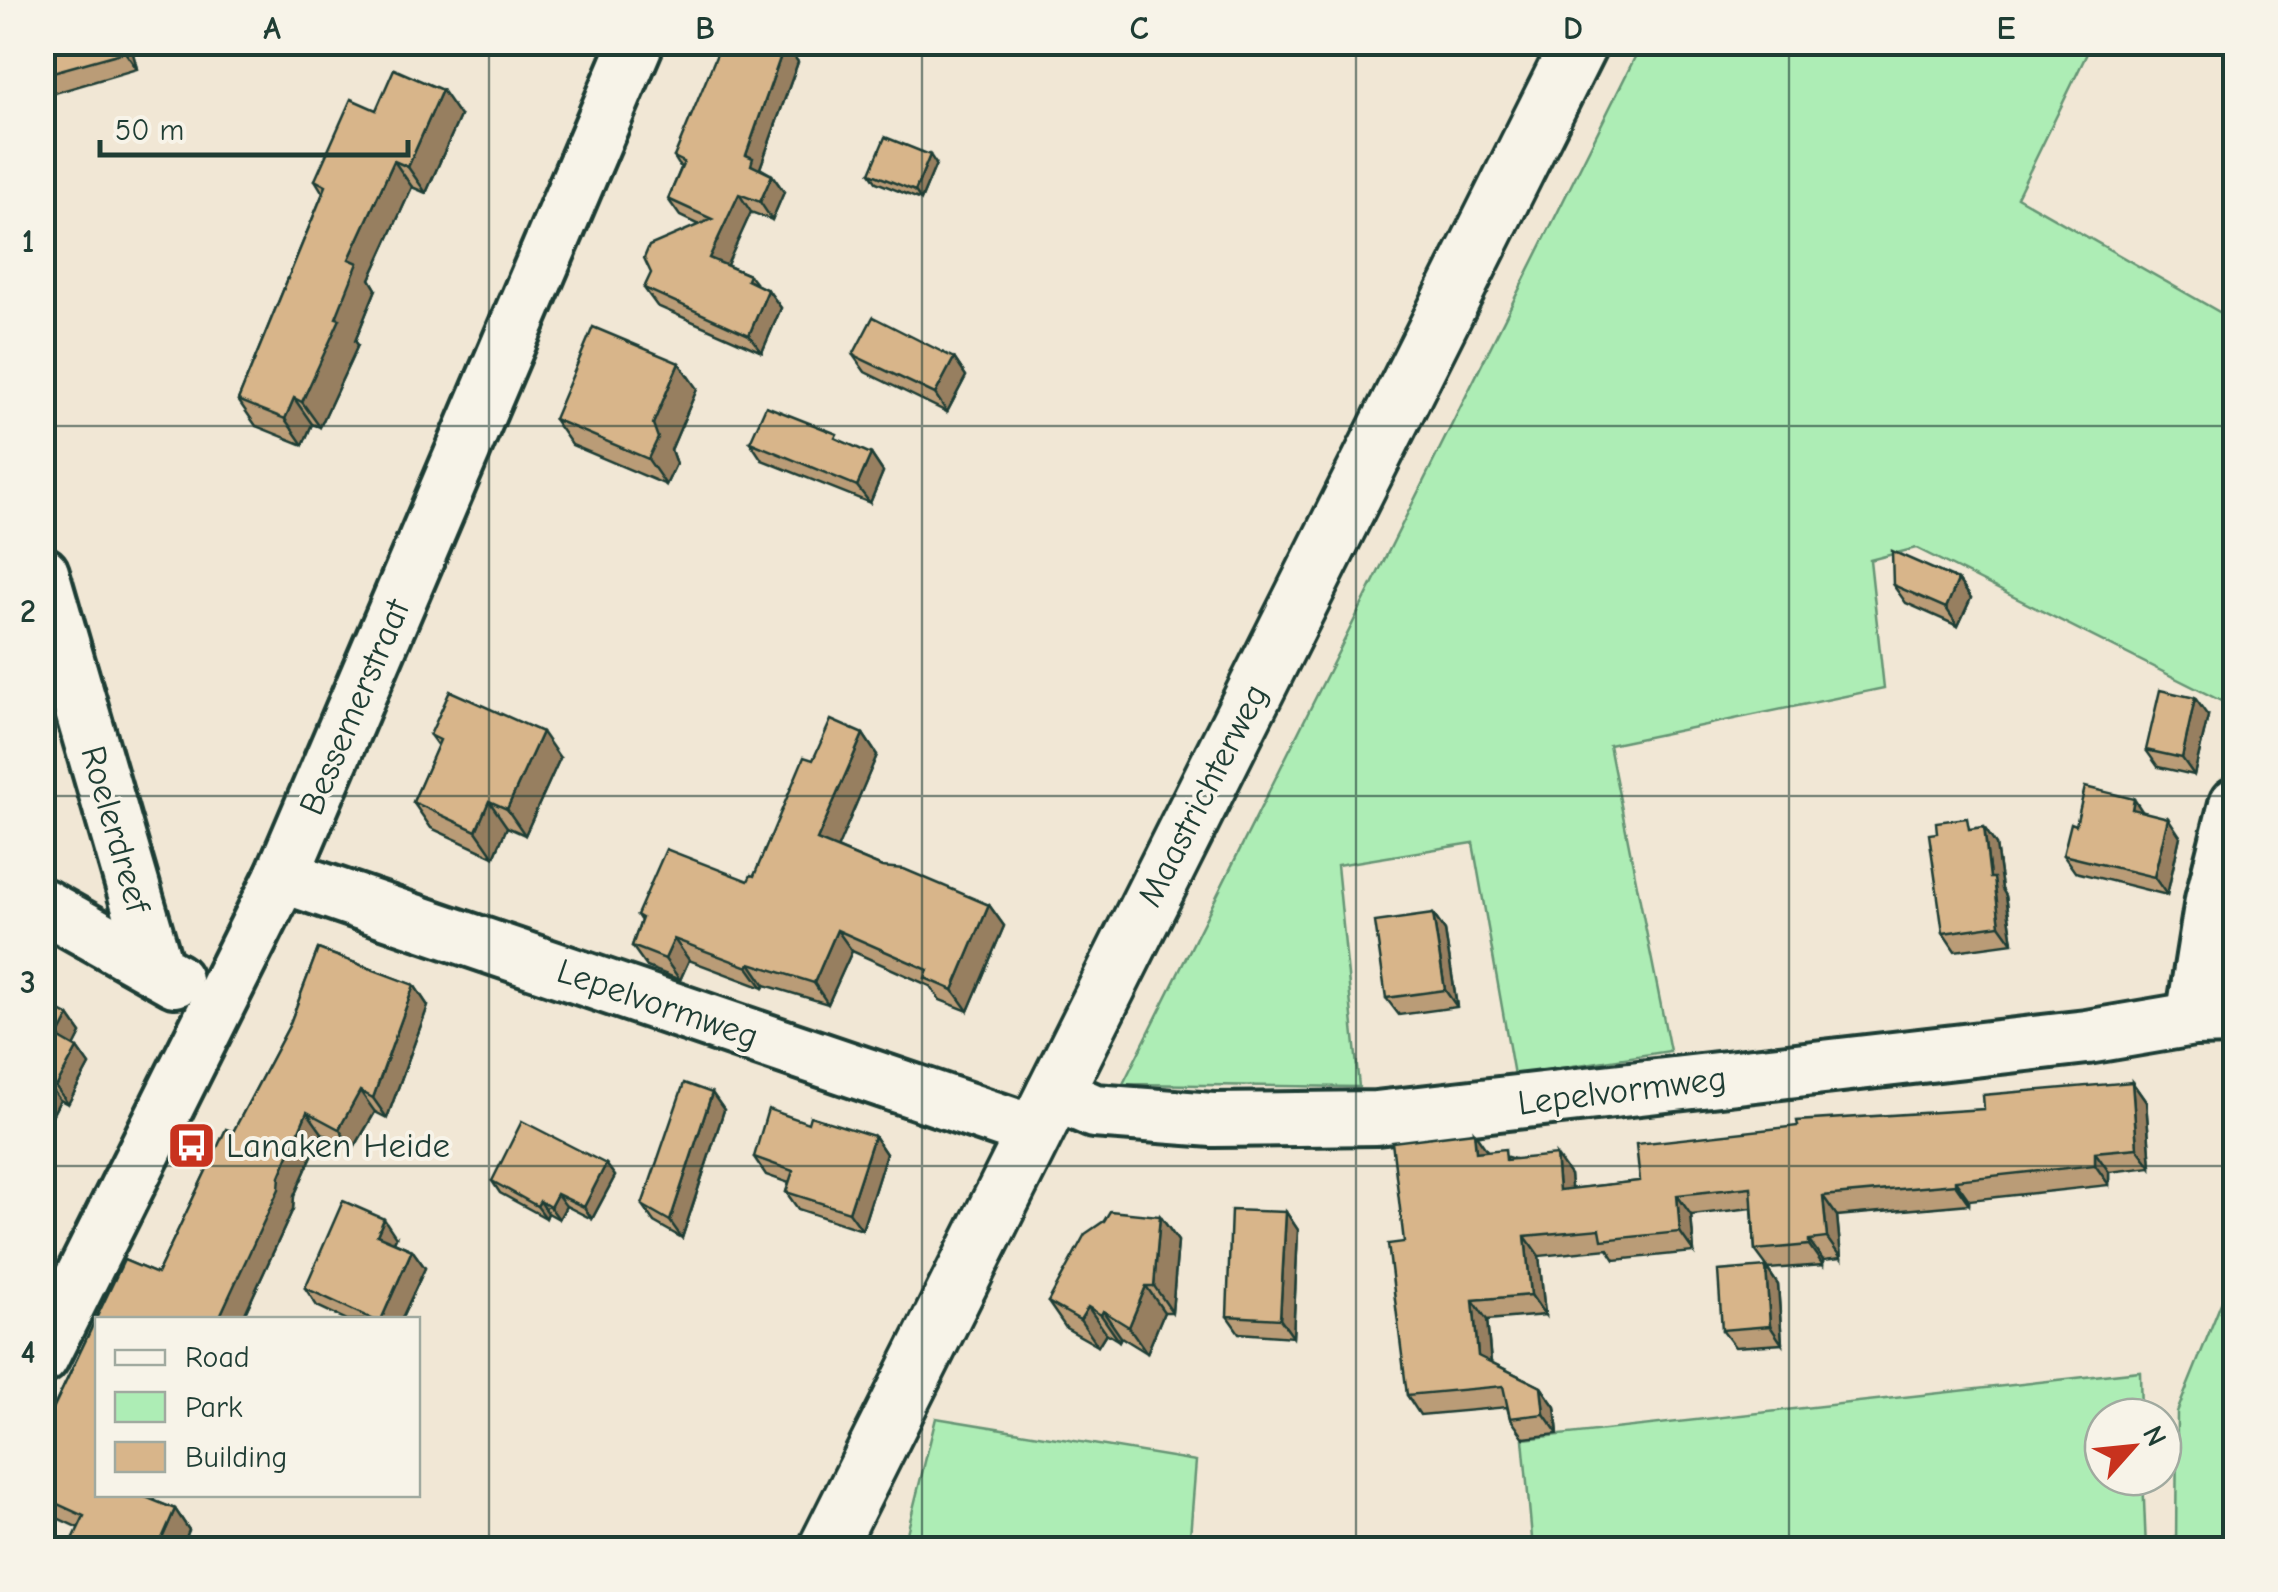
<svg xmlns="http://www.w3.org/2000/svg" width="2278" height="1592" viewBox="0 0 2278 1592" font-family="'Comic Neue',sans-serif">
	<rect width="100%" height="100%" fill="#f1e7d5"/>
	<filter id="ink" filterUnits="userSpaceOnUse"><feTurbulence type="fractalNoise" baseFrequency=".01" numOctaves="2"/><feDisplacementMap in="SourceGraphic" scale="20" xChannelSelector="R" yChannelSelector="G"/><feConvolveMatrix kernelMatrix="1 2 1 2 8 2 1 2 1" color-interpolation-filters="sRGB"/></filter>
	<g filter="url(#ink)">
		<g fill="#adedb5" stroke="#669574" stroke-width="2.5">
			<path d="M1642,43H2092L2017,197L2235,321V708L1916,548L1870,560L1884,688L1609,745L1670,1051L1514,1075L1473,843L1337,865L1359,1087L1123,1084Z"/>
			<path d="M2234,1271L2235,1549H2176L2177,1412Z"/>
			<path d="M2140,1371L2141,1417H2103V1477H2143L2146,1549H1533L1523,1439Z"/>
			<path d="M936,1418L1196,1461L1189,1549H903Z"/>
		</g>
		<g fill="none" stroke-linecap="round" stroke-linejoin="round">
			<defs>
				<g id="minor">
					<path d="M42,573L157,970"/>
					<path d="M282,876L1034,1132"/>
					<path d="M42,905L175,980"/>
					<path d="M2193,1019L2212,900L2236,804"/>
					<path d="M1053,1093L1094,1111L1213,1120L1376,1118L2087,1037L2193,1019L2236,1018"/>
					<path d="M42,1357L282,876L637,42"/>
				</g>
				<path id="major" d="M826,1550L1580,42"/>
			</defs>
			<use href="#minor" stroke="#1f3d34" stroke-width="60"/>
			<use href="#major" stroke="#1f3d34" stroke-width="62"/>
			<use href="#minor" stroke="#f7f3e8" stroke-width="52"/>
			<use href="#major" stroke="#f7f3e8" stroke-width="55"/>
		</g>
		<g fill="#ba9c77" stroke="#1f3d34" stroke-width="2.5">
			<path d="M42,42H130L137,69L48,95L42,87Z"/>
			<path d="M785,44L798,62L760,168L772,175L784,192L772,220L751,212L726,265L749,275L756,284L768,290L781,308L762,352L657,306L644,288L699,225L680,216L668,199L681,168L674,157Z"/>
			<path d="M376,110L460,116L426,193L412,187L370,279L376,289L355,341L358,345L320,427L312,424L303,445L256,426L238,400L323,193L315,180Z"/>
			<path d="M936,164L921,200L876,182L870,173Z"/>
			<path d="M853,355L954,358L966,376L947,412L865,372Z"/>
			<path d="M697,389L671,450L676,464L666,485L572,445L554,419Z"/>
			<path d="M750,442L871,454L883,472L870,503L762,460Z"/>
			<path d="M1958,580L1971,598L1958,626L1906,603L1893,585Z"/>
			<path d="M2208,716L2194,775L2158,767L2146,750Z"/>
			<path d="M863,734L877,755L837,848L882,867L989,905L1004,926L968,1011L940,1000L930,986L852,951L828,1004L765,985L763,988L689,960L680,980L647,967L632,946L641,921L637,915L748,881L754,876L813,760Z"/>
			<path d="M430,735L560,758L525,835L507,827L494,857L431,828L413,802L438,746Z"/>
			<path d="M2142,812L2180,836L2167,895L2075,872L2063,855Z"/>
			<path d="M1975,828L1996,845L2002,889L2006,896L2013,943L1955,951L1943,933Z"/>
			<path d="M1433,914L1445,931L1457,1007L1399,1015L1386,998Z"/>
			<path d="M318,949L414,985L428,1006L387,1118L375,1112L353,1150L322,1133L294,1196L293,1209L242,1320H98V1494H157L154,1501L175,1509L189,1530L181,1550H68L79,1528L42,1511V1432L124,1260L157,1274L226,1129L233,1132L289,1026Z"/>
			<path d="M42,1002L69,1016L81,1033L74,1046L77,1048L89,1065L68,1104L60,1100L42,1135Z"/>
			<path d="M2132,1082L2146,1102L2151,1167L2109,1172V1185L1969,1200V1204L1837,1216L1841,1258L1823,1260V1265L1769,1269L1755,1250L1752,1208L1691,1215L1694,1252L1615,1260L1608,1249L1539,1256L1545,1315L1487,1320L1491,1362L1541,1387L1555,1407L1558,1434L1524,1438L1510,1418L1507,1407L1420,1415L1407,1395L1404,1242L1487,1151L1570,1175L1571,1189L1640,1181L1984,1109Z"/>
			<path d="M712,1093L724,1110L682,1238L654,1222L642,1205Z"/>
			<path d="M808,1123L874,1136L886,1154L862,1230L798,1209L786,1192L789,1183L766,1175L754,1157Z"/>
			<path d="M606,1164L615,1176L592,1219L566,1206L559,1219L548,1213L546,1218L500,1193L492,1181Z"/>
			<path d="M1286,1212L1298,1230L1293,1337L1239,1333L1227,1316Z"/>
			<path d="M1160,1216L1178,1241L1172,1312H1164L1147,1353L1121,1337L1119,1341L1106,1333L1098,1346L1066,1328L1048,1302Z"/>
			<path d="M396,1237L394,1242L412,1250L425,1268L401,1320H347L317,1306L305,1288Z"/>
			<path d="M1766,1267L1778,1285L1782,1344L1735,1347L1722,1330Z"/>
		</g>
		<g fill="#977f61" stroke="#1f3d34" stroke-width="2.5">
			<path d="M122,42H130L137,69L125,52Z"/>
			<path d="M785,44L798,62L760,168L766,175L751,165L746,155Z"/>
			<path d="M442,90L460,116L426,193L408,167Z"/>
			<path d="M930,155L936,164L921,200L915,191Z"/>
			<path d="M394,161L412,187L370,279L376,289L355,341L358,345L320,427L302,402L336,318L349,259Z"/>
			<path d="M772,175L784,192L772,220L760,202Z"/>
			<path d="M739,194L751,212L722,276L709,258Z"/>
			<path d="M768,290L781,308L762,352L749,335Z"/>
			<path d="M954,358L966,376L947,412L935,394Z"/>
			<path d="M679,363L697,389L671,450L676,464L666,485L648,459L653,424Z"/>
			<path d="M294,398L312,424L303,445L285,419Z"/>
			<path d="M871,454L883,472L870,503L857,486Z"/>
			<path d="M1958,580L1971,598L1958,626L1946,608Z"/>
			<path d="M2195,698L2208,716L2194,775L2182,758Z"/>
			<path d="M542,732L560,758L525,835L507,809Z"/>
			<path d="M863,734L877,755L832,861L817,840Z"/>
			<path d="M2134,799L2146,817L2132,809Z"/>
			<path d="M489,801L507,827L494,857L476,831Z"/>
			<path d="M2168,818L2180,836L2167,895L2154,877Z"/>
			<path d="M1984,827L1996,845L2002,889L2006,896L2013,943L2000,925L1990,878Z"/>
			<path d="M989,905L1004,926L968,1011L953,990Z"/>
			<path d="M1433,914L1445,931L1457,1007L1445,990Z"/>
			<path d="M837,930L852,951L828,1004L814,983Z"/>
			<path d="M674,939L689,960L680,980L665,959Z"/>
			<path d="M750,963L765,985L763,988L748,967Z"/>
			<path d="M414,985L428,1006L387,1118L373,1098Z"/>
			<path d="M69,1016L81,1033L70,1055L58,1037Z"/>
			<path d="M77,1048L89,1065L68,1104L56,1087Z"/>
			<path d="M2132,1082L2146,1102L2151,1167L2137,1148Z"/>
			<path d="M48,1083L60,1100L42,1135V1094Z"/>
			<path d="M360,1091L375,1112L353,1150L339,1129Z"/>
			<path d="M712,1093L724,1110L682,1238L670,1221Z"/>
			<path d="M307,1112L322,1133L294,1196L293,1209L242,1320H226L221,1314Z"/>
			<path d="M1474,1132L1488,1152H1476Z"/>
			<path d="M874,1136L886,1154L862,1230L849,1212Z"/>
			<path d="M2095,1152L2109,1172V1185L2095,1165Z"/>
			<path d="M1556,1155L1570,1175L1573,1210L1559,1190Z"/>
			<path d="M606,1164L615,1176L592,1219L584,1207Z"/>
			<path d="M1955,1180L1969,1200V1204L1955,1184Z"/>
			<path d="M557,1194L566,1206L559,1219L550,1207Z"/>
			<path d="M1677,1195L1691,1215L1694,1252L1680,1232Z"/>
			<path d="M1823,1196L1837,1216L1841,1258L1827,1238Z"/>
			<path d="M540,1201L548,1213L546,1218L537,1206Z"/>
			<path d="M1286,1212L1298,1230L1293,1337L1280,1319Z"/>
			<path d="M1160,1216L1178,1241L1172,1312L1154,1286Z"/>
			<path d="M384,1219L396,1237L389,1253L377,1235Z"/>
			<path d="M1525,1236L1539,1256L1545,1315L1531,1295Z"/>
			<path d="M1809,1240L1823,1260V1265L1809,1245Z"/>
			<path d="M412,1250L425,1268L401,1320H381Z"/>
			<path d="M1766,1267L1778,1285L1782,1344L1770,1326Z"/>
			<path d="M1146,1286L1164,1312L1147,1353L1129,1327Z"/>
			<path d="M1473,1300L1487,1320L1492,1376L1478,1356Z"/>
			<path d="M1088,1307L1106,1333L1098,1346L1080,1320Z"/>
			<path d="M1103,1311L1121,1337L1119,1341L1101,1315Z"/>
			<path d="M1541,1387L1555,1407L1558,1434L1544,1414Z"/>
			<path d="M135,1494H157L148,1513Z"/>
			<path d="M175,1509L189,1530L181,1550H157Z"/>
		</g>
		<g fill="#d8b58a" stroke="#1f3d34" stroke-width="2.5">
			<path d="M42,42H122L125,52L42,75Z"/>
			<path d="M722,42H781L785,44L746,155L753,158L751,165L772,175L760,202L739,194L709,258L749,275L747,280L768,290L749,335L644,288L651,273L644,258L649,246L712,219L668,199L684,162L674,157Z"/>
			<path d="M394,69L442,90L408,167L394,161L349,259L358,263L336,318L340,319L302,402L294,398L285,419L238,400L326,186L315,180L351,99L376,110Z"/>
			<path d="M885,137L930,155L915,191L870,173Z"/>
			<path d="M873,317L954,358L935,394L853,355Z"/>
			<path d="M593,327L679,363L653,424L658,438L648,459L554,419Z"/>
			<path d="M766,406L837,434L835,438L871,454L857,486L750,442Z"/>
			<path d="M1892,551L1958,580L1946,608L1893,585Z"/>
			<path d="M2160,690L2195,698L2182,758L2146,750Z"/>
			<path d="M450,691L542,732L507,809L489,801L476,831L413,802L440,740L430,735Z"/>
			<path d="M831,720L863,734L817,840L882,867L904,869L989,905L953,990L925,978L928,970L837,930L814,983L750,963L748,967L674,939L665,959L632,946L642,918L637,915L666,849L748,881L751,875L754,876L804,757L813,760Z"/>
			<path d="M2085,787L2134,799L2132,809L2168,818L2154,877L2063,855L2071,823L2076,825Z"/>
			<path d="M1967,818L1969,829L1984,827L1990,878H1994L2000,925L1943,933L1929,834L1937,833L1936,822Z"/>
			<path d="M1433,914L1445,990L1386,998L1375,922Z"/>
			<path d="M318,949L414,985L373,1098L360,1091L339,1129L307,1112L280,1176L279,1189L221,1314L232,1320H98V1494H138L175,1509L157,1550H68L84,1516L42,1497V1432L124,1260L157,1274L226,1129L233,1132L289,1026Z"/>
			<path d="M42,1002L69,1016L58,1037L77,1048L56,1087L48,1083L42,1094Z"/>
			<path d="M2132,1082L2137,1148L2095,1152V1165L1955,1180V1184L1823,1196L1827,1238L1809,1240V1245L1755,1250L1751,1187L1677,1195L1680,1232L1602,1240L1600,1229L1525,1236L1531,1295L1473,1300L1478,1356L1541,1387L1544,1414L1510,1418L1503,1386L1407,1395L1388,1244L1404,1242L1392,1142L1474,1132L1476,1152L1505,1149L1506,1160L1556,1155L1559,1190L1640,1181L1636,1144L1798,1126L1797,1121L1984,1109L1983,1095Z"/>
			<path d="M684,1083L712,1093L670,1221L642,1205Z"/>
			<path d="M768,1109L808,1123L810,1116L874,1136L849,1212L786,1192L793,1171L754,1157Z"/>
			<path d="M522,1121L606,1164L584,1207L557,1194L550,1207L540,1201L537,1206L492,1181Z"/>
			<path d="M343,1201L384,1219L377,1235L412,1250L381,1320H374L305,1288Z"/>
			<path d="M1231,1210L1286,1212L1280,1319L1227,1316Z"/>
			<path d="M1110,1211L1160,1216L1154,1286H1146L1129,1327L1103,1311L1101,1315L1088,1307L1080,1320L1048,1302L1085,1234L1104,1221Z"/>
			<path d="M1766,1267L1770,1326L1722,1330L1718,1271Z"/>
		</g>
	</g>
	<path fill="none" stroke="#1f3d34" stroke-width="2.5" stroke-opacity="0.55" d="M489,42V1550M922,42V1550M1356,42V1550M1789,42V1550M42,426H2236M42,796H2236M42,1166H2236"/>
	<defs>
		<symbol id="bus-square" viewBox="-11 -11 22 22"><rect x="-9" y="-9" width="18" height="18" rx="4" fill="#c8321e" stroke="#f7f3e8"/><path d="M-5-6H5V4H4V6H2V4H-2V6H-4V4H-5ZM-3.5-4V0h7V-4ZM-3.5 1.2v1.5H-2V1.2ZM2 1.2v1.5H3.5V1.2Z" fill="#fff"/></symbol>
	</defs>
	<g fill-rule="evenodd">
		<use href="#bus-square" x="164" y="1118" width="55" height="55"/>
	</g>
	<g text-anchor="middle" stroke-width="8" stroke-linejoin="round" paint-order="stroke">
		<g font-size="35" fill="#1f3d34" stroke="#f7f3e8">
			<text transform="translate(354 707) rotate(-67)" y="12">Bessemerstraat</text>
			<text transform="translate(1202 795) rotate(-63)" y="12">Maastrichterweg</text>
			<text transform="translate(116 829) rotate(74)" y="12">Roelerdreef</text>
			<text transform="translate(658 1003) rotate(19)" y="12">Lepelvormweg</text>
			<text transform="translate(1622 1090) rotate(-7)" y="12">Lepelvormweg</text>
		</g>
		<g font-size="35" fill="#1f3d34" stroke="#f7f3e8" text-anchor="start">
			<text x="226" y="1157">Lanaken Heide</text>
		</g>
	</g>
	<rect width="2278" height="1592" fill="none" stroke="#f7f3e8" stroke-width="110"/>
	<rect x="95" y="1317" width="325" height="180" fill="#f7f3e8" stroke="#a1aaa0" stroke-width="2.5"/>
	<rect x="115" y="1350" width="50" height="15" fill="#f7f3e8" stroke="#a1aaa0" stroke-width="2.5"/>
	<text x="185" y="1367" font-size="30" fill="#1f3d34">Road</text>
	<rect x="115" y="1392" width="50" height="30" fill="#adedb5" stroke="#a1aaa0" stroke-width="2.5"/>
	<text x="185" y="1417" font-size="30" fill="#1f3d34">Park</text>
	<rect x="115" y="1442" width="50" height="30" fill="#d8b58a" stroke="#a1aaa0" stroke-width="2.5"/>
	<text x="185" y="1467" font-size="30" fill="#1f3d34">Building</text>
	<g transform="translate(2133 1447) rotate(63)"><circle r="48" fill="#f7f3e8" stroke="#a1aaa0" stroke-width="2.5"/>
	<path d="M0-8L18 38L0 25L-18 38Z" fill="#c8321e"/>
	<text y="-15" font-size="28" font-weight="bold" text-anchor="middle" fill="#1f3d34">N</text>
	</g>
	<path d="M100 140v15h308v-15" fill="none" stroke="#1f3d34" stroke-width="5"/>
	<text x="115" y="140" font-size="30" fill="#1f3d34" stroke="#f7f3e8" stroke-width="8" paint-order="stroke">50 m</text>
	<rect x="55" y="55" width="2168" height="1482" fill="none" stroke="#1f3d34" stroke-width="4"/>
	<g font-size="32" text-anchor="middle" font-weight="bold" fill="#1f3d34">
		<text x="272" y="39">A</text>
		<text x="705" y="39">B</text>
		<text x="1139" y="39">C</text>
		<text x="1573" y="39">D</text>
		<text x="2006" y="39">E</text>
		<text x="28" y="252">1</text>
		<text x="28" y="622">2</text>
		<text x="28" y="993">3</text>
		<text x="28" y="1363">4</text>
	</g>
</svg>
